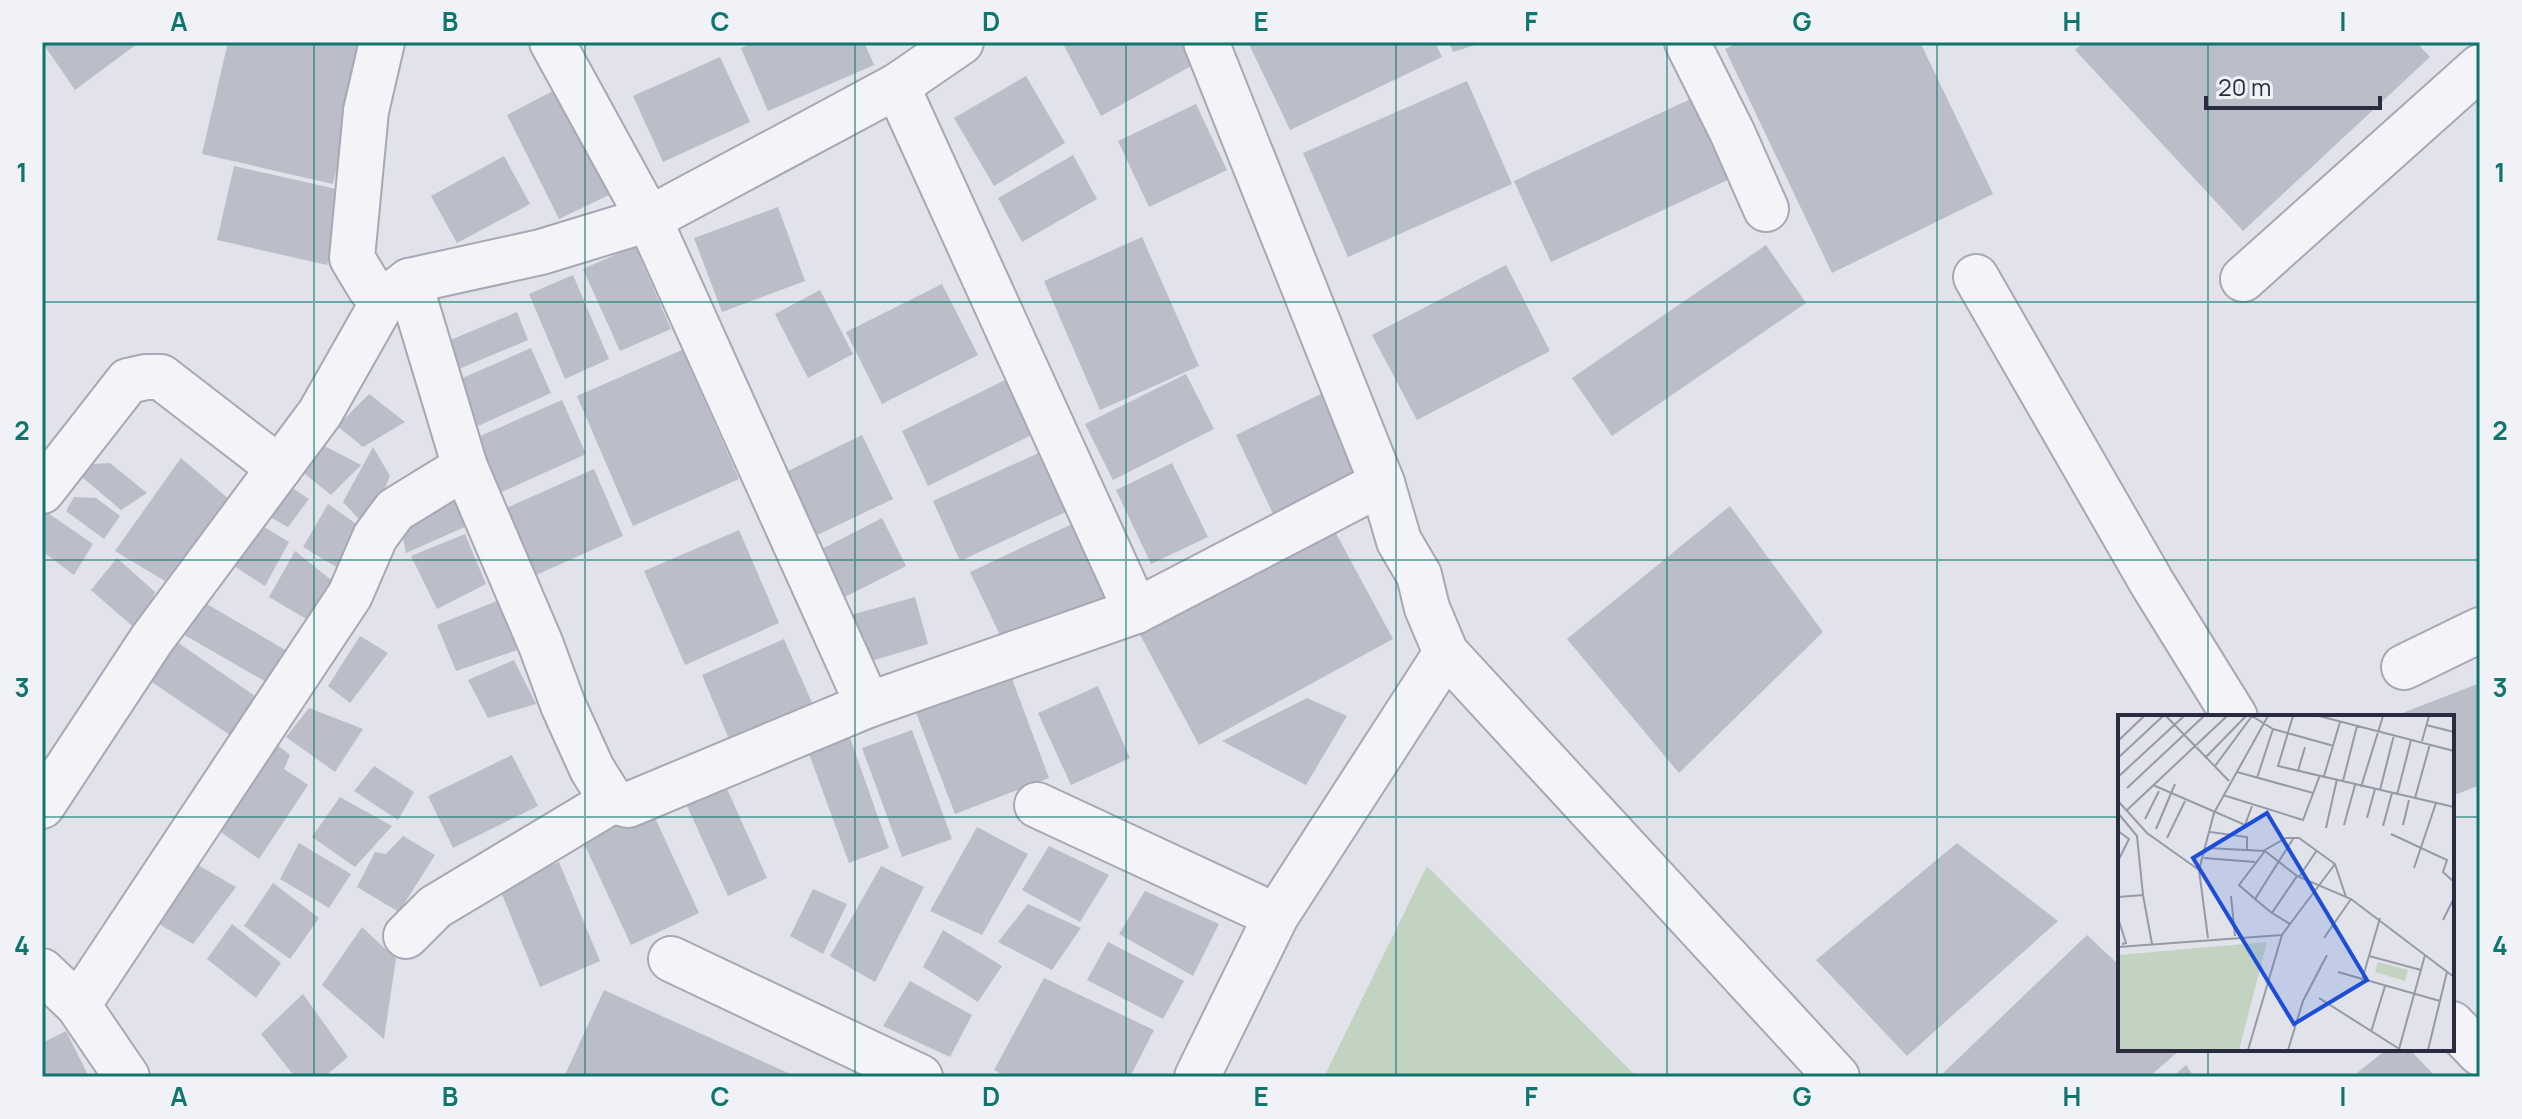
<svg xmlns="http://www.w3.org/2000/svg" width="2522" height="1119" viewBox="0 0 2522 1119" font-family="Manrope,sans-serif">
	<rect width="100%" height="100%" fill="#e1e2ea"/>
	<path fill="#c2d3c2" d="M1427,866L1637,1077H1324Z"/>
	<g fill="#bbbdc9">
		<path d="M42,42H136L137,44L75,90Z"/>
		<path d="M228,42H368L333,184L202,154Z"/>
		<path d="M755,42H864L874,65L768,111L741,48Z"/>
		<path d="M1062,42H1180L1193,65L1101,116Z"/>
		<path d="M1248,42H1435L1442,57L1290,130Z"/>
		<path d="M1449,42H1482V43L1453,52Z"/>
		<path d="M1740,42H1920L1993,194L1832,273L1725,49Z"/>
		<path d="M2084,42H2416L2430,57L2243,231L2075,50Z"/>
		<path d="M720,57L750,122L663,162L633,96Z"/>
		<path d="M1026,76L1065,143L994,186L954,118Z"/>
		<path d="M1467,81L1512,184L1348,257L1303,153Z"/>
		<path d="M562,86L615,192L559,219L507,115Z"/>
		<path d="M1710,90L1747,171L1551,262L1514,181Z"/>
		<path d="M1196,104L1227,170L1149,207L1118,141Z"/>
		<path d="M1073,155L1097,199L1022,242L998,198Z"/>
		<path d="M504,156L530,204L457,243L431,196Z"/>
		<path d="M234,166L345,191L327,265L217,240Z"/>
		<path d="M778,207L805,281L722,312L694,238Z"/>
		<path d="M1142,237L1199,366L1100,410L1044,281Z"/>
		<path d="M1766,245L1806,303L1612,436L1572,378Z"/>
		<path d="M635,246L671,329L620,351L583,269Z"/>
		<path d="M1506,265L1550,351L1417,420L1372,335Z"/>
		<path d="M573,275L609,359L565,379L529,294Z"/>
		<path d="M942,284L978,355L882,404L846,332Z"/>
		<path d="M820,290L853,354L808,378L775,314Z"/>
		<path d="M517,312L528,340L447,374L436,346Z"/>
		<path d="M531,348L551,393L478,426L458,380Z"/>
		<path d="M682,350L739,479L633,526L577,396Z"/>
		<path d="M1186,374L1214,429L1113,480L1085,424Z"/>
		<path d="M1007,379L1034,434L928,486L902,431Z"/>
		<path d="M1323,393L1362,474L1274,516L1236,435Z"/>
		<path d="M369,394L405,422L363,447L337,426Z"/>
		<path d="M562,400L586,454L493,496L469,441Z"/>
		<path d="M862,435L893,499L815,536L784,473Z"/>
		<path d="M315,441L361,465L331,495L295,466Z"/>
		<path d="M1054,446L1081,505L960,561L933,501Z"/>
		<path d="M373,447L390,476L384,490L394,504L371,532L343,502Z"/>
		<path d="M181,458L230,500L165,581L115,551Z"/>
		<path d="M110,463L147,493L121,510L82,477L93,464Z"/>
		<path d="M1172,463L1208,537L1151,564L1116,490Z"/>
		<path d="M594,469L623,536L534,576L504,509Z"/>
		<path d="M285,483L309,499L288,527L268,516Z"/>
		<path d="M453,484L467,526L406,553L400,523Z"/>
		<path d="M74,497L96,498L120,516L104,539L66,511Z"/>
		<path d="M328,504L365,530L348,574L303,547Z"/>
		<path d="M1730,506L1823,632L1679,773L1567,639Z"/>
		<path d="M42,509L93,544L74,575L42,551Z"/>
		<path d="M882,518L906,566L837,601L812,554Z"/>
		<path d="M254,521L289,542L265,586L234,566Z"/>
		<path d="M1072,524L1109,606L1008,652L970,572Z"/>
		<path d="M1332,526L1393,639L1199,745L1138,631Z"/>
		<path d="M739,530L779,623L685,665L644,571Z"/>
		<path d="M465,534L486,584L437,609L411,556Z"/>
		<path d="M295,551L340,587L320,627L269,597Z"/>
		<path d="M117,558L155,592L139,632L91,590Z"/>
		<path d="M193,596L299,658L280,690L174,629Z"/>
		<path d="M915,597L928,644L865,663L851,615Z"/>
		<path d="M497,601L520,649L456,671L437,625Z"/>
		<path d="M360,636L388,653L350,703L328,686Z"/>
		<path d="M170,637L272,708L246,746L143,676Z"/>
		<path d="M784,639L817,714L734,751L702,675Z"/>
		<path d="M514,660L536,704L488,718L468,680Z"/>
		<path d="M1008,668L1049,778L955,814L913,705Z"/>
		<path d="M2480,683V785L2452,796V717H2392Z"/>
		<path d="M1098,686L1130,758L1071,785L1038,713Z"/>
		<path d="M1307,698L1347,716L1306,785L1222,741Z"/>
		<path d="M309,708L363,729L335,772L286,737Z"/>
		<path d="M912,730L952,839L902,857L862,748Z"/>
		<path d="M849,735L889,848L849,863L808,751Z"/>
		<path d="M275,743L290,755L284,769L308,785L259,859L211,825Z"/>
		<path d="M512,755L538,806L453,848L428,796Z"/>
		<path d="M374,766L414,792L398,820L354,791Z"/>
		<path d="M723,780L767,878L728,896L683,797Z"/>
		<path d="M340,797L392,826L355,867L312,837Z"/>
		<path d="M650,807L699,913L631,945L582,839Z"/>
		<path d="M977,827L1028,854L982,935L930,911Z"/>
		<path d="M403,836L435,855L399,912L357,887L375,852L386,854Z"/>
		<path d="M299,843L351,874L329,908L280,879Z"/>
		<path d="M1957,843L2058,921L1907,1056L1816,960Z"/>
		<path d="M1049,846L1109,875L1080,922L1022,890Z"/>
		<path d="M184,857L236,887L193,944L149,918Z"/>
		<path d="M559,862L600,961L540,987L499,887Z"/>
		<path d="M881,866L924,887L875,982L830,956Z"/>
		<path d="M273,883L319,918L290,959L244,926Z"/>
		<path d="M813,889L847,904L823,954L790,936Z"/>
		<path d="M1145,891L1219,924L1193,976L1119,934Z"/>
		<path d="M1028,904L1081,928L1052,970L998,942Z"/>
		<path d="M232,924L281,963L256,998L207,959Z"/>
		<path d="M362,927L396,959L384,1039L322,985Z"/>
		<path d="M943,930L1002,966L978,1002L923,967Z"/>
		<path d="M2087,935L2120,966V1049H2181L2149,1077H1939Z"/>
		<path d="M1108,942L1184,981L1163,1019L1087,980Z"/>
		<path d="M1044,978L1154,1030L1130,1077H1007L994,1070Z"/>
		<path d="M910,981L972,1015L950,1057L883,1026Z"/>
		<path d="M604,990L797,1077H564Z"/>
		<path d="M303,994L348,1057L324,1077H295L261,1034Z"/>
		<path d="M66,1031L89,1077H42V1043Z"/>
		<path d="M2387,1049H2409L2436,1077H2352Z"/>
		<path d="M2186,1065L2194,1077H2172Z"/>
	</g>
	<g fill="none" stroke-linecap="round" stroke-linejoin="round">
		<defs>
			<g id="minor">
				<path d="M382,42L366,111L352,258L370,288L384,300"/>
				<path d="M552,42L649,219L868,705L1136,611"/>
				<path d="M1687,42L1732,132L1766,209"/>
				<path d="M897,86L1136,611L1382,483L1206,42"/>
				<path d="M1976,277L2152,583L2235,717"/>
				<path d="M2243,279L2480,67"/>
				<path d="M409,281L465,467L541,645L563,705L592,769L612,801L628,805L868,705"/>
				<path d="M1382,483L1399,541L1419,575L1427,608L1446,653L1837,1077"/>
				<path d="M42,491L128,381L146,377H161L279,468"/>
				<path d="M2404,667L2480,630"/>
				<path d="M1037,805L1276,916"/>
				<path d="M42,806L152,639L320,413L384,300L409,281L541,252L649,219L897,86L961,42"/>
				<path d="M406,936L435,907L612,801"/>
				<path d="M671,959L920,1077"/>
				<path d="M42,971L78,1005L127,1077"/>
				<path d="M78,1005L350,595L375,537L395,510L465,467"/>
				<path d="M2452,1024L2480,1053"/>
				<path d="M1197,1077L1276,916L1446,653"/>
			</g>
		</defs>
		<use href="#minor" stroke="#a6a8b4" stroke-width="48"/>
		<use href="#minor" stroke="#f4f4f8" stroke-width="44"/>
	</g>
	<path fill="none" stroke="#0f766e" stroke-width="2" stroke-opacity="0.55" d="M314,42V1077M585,42V1077M855,42V1077M1126,42V1077M1396,42V1077M1667,42V1077M1937,42V1077M2208,42V717M42,302H2480M42,560H2480M42,817H2120M2452,817H2480M2208,1049V1077"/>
	<g transform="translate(2118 715)">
		<rect width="336" height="336" fill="#e1e2ea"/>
		<path d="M149,227L121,335H0V240ZM260,247L290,255L287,266L257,257Z" fill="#c2d3c2"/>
		<path fill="none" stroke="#9799a6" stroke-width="2" d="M48,1L111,66M175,1L160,51L336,92M201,1L336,36M308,10L336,17M0,26L26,1M304,26L311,1M0,43L45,1M87,43L128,1M97,51L134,1L155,14L216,31M180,56L187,32M119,57L195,78M206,61L222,7M0,62L66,1M139,63L155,14M225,66L239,11M35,70L127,110L134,91M243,72L265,1M9,73L86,1M262,75L276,20M105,80L185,105L202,60M279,80L293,25M297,83L312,29M0,86L29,118L81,155L90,223M8,96L109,1M0,98L19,121L25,180L0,182M249,103L257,74M27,104L41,76M226,110L237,70M285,110L291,85M265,111L274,78M208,113L219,64M38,114L57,69M0,116L11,124L0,146M92,117L129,122V135M273,119L329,145L325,157L336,167M49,123L67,86M89,133L147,136L179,161L233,184L336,262M145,136L168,123H181L217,149L228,182M86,143L137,147M296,153L318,88M81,155L96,98L150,1M179,161L154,198L172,209L217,149M181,162L199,135M25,180L34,229M113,181L117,221M137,184L121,170L147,136M154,198L137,184L175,124M0,203L8,228L4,229M325,205L336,183M206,223L233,184M0,232L164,220M251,241L303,255M220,257L322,286M244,265L262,203M201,283L283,335M253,317L267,271M281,334L307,240M130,335L164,220L172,209M170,335L185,286L209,240M310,335L329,257"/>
		<path fill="#1d4ed8" fill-opacity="0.15" stroke="#1d4ed8" stroke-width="4" d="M149,98L249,265L176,309L75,143Z"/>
		<rect width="336" height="336" fill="none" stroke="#292c41" stroke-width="4"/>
	</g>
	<rect width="2522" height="1119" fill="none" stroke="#f1f2f7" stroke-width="88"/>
	<path d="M2206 96v12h174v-12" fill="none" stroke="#292c41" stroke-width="4"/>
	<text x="2218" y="96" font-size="24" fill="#292c41" stroke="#f1f2f7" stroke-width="6" paint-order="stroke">20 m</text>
	<rect x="44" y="44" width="2434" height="1031" fill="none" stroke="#0f766e" stroke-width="3"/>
	<g font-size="26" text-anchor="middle" font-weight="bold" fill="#0f766e">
		<text x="179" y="31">A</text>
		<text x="450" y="31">B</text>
		<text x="720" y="31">C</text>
		<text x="991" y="31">D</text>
		<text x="1261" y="31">E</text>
		<text x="1531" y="31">F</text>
		<text x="1802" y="31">G</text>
		<text x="2072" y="31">H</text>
		<text x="2343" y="31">I</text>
		<text x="22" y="182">1</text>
		<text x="2500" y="182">1</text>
		<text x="22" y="440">2</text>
		<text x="2500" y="440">2</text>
		<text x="22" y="697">3</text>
		<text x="2500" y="697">3</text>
		<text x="22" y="955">4</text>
		<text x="2500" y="955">4</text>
		<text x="179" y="1106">A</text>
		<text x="450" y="1106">B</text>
		<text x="720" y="1106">C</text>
		<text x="991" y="1106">D</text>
		<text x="1261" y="1106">E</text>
		<text x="1531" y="1106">F</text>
		<text x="1802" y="1106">G</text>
		<text x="2072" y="1106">H</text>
		<text x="2343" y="1106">I</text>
	</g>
</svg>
